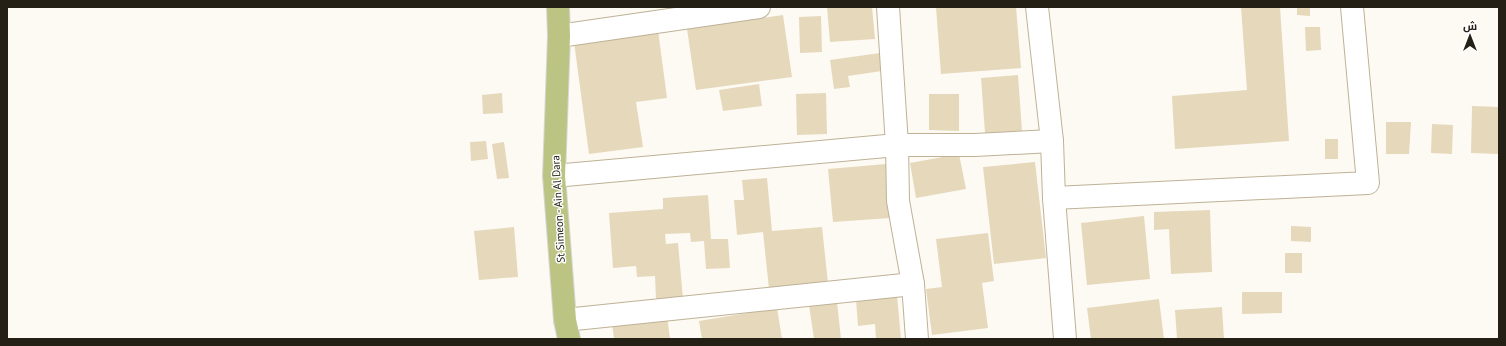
<svg xmlns="http://www.w3.org/2000/svg" width="1506" height="346" viewBox="0 0 1506 346" font-family="'PT Sans',Cairo,sans-serif">
	<rect width="100%" height="100%" fill="#fdfaf4"/>
	<g fill="#e6d8bb">
		<path d="M827,7H872L875,39L830,42Z"/>
		<path d="M936,7H1016L1021,68L941,74Z"/>
		<path d="M1241,7H1280L1289,141L1175,149L1172,96L1247,90Z"/>
		<path d="M1297,7H1310V16L1297,15Z"/>
		<path d="M783,15L792,77L696,90L687,29Z"/>
		<path d="M821,16L822,52L800,53L799,17Z"/>
		<path d="M1305,27H1320L1321,50L1306,51Z"/>
		<path d="M658,30L667,98L636,102L643,147L589,154L574,42Z"/>
		<path d="M880,53L882,71L848,76L850,87L834,89L830,60Z"/>
		<path d="M1018,75L1022,131L985,133L981,78Z"/>
		<path d="M759,84L762,106L723,111L719,90Z"/>
		<path d="M502,93L503,113L483,114L482,95Z"/>
		<path d="M826,93L827,134L797,135L796,94Z"/>
		<path d="M929,94H959V131L929,130Z"/>
		<path d="M1472,106L1499,107L1498,154L1471,153Z"/>
		<path d="M1386,122H1411L1409,154H1386Z"/>
		<path d="M1432,124L1453,125L1452,154L1431,153Z"/>
		<rect x="1325" y="139" width="13" height="20"/>
		<path d="M486,141L488,159L471,161L470,142Z"/>
		<path d="M504,142L509,178L497,179L492,144Z"/>
		<path d="M959,154L966,189L916,198L910,163Z"/>
		<path d="M1035,162L1046,258L994,264L983,167Z"/>
		<path d="M886,164L890,218L833,222L828,169Z"/>
		<path d="M767,178L772,231L822,227L828,283L769,289L763,232L737,235L734,200H744L742,180Z"/>
		<path d="M708,195L711,239H728L730,268L706,269L704,241L691,242L690,233L665,234L666,244L678,243L683,299L656,300L655,276L637,277L636,266L613,268L609,213L663,209V198Z"/>
		<path d="M1210,210L1212,272L1171,274L1169,229L1154,230V212Z"/>
		<path d="M1144,216L1150,279L1087,285L1081,223Z"/>
		<path d="M1291,226L1311,227V242L1291,241Z"/>
		<path d="M514,227L518,277L479,280L474,231Z"/>
		<path d="M988,233L994,281L982,283L988,328L932,335L926,289L942,287L936,239Z"/>
		<rect x="1285" y="253" width="17" height="20"/>
		<path d="M1242,292H1282V313L1242,314Z"/>
		<path d="M897,295L901,339H876L875,324L858,326L856,299Z"/>
		<path d="M1159,299L1164,339H1091L1087,308Z"/>
		<path d="M837,302L841,339H814L809,305Z"/>
		<path d="M1222,307L1224,339H1177L1175,310Z"/>
		<path d="M777,308L782,339H702L699,321Z"/>
		<path d="M667,315L670,339H614L612,323Z"/>
	</g>
	<g fill="none" stroke-linecap="round" stroke-linejoin="round">
		<defs>
			<g id="minor">
				<path d="M888,7L897,145L898,201L913,284L917,339"/>
				<path d="M1037,7L1052,141L1054,198L1065,339"/>
				<path d="M559,36L759,7"/>
				<path d="M554,176L897,145H975L1052,141"/>
				<path d="M1054,198L1368,183L1352,7"/>
				<path d="M565,320L913,284"/>
			</g>
			<path id="major" d="M558,7L559,36L554,176L565,320L569,339"/>
		</defs>
		<use href="#minor" stroke="#beb196" stroke-width="24"/>
		<use href="#major" stroke="#d8d7d5" stroke-width="24"/>
		<use href="#minor" stroke="#fff" stroke-width="22"/>
		<use href="#major" stroke="#bcc483" stroke-width="22"/>
	</g>
	<g text-anchor="middle" stroke-width="3" stroke-linejoin="round" paint-order="stroke">
		<g font-size="11" fill="#252016" stroke="#fff">
			<text transform="translate(558 209) rotate(-93)" y="4">St Simeon - Ain Al Dara</text>
		</g>
	</g>
	<rect width="1506" height="346" fill="none" stroke="#252016" stroke-width="16"/>
	<g transform="translate(1470 36)" stroke="#ffffff" stroke-width="3" paint-order="stroke">
	<path d="M0-3L7 15L0 10L-7 15Z" fill="#252016"/>
	<text y="-6" font-size="11" font-weight="bold" text-anchor="middle" fill="#252016">ش</text>
	</g>
</svg>
